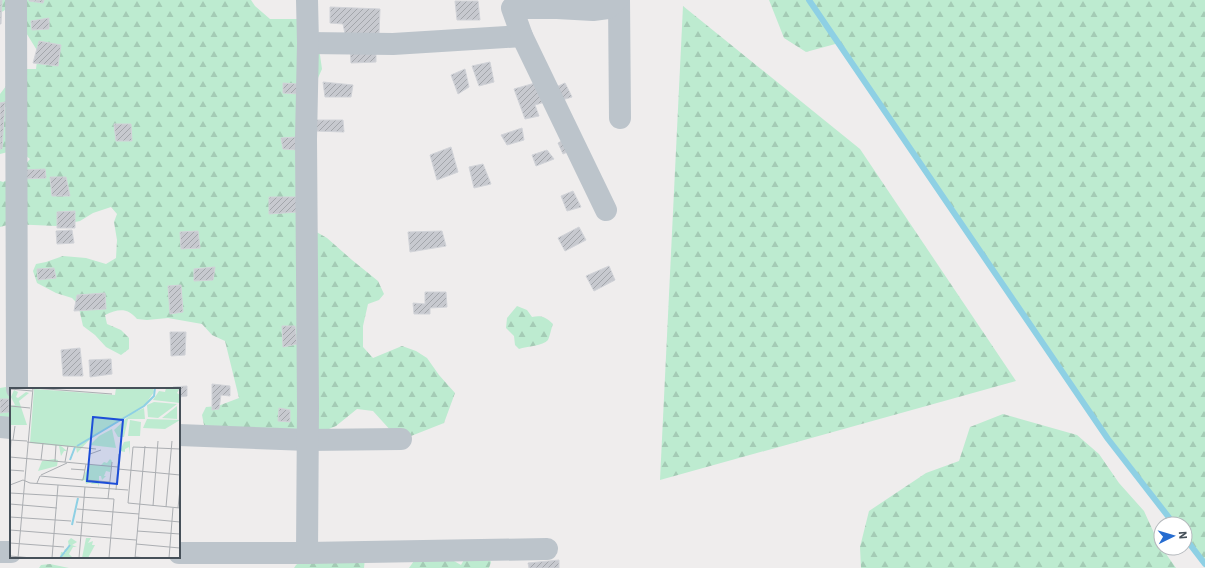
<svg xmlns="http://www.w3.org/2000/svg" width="1205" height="568" viewBox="0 0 1205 568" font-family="'IBM Plex Sans',sans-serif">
	<defs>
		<pattern id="forest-firs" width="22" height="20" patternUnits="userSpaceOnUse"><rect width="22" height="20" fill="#bdebd0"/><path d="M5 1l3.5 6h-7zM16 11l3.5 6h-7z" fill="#a4cbb5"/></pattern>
		<pattern id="building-hatch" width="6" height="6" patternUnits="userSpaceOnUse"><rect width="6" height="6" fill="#c7c9cf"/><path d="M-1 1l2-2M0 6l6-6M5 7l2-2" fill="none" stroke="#a3a6ab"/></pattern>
	</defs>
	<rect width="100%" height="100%" fill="#efeded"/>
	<g fill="url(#forest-firs)">
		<path d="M0,0H251L255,6L270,19H298L319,48L322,69L314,87L313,230L327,238L352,260L378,281L384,294L379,300L368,304L363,326V347L373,358L402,346L416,351L427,358L439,375L455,393L444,423L411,436L392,432L373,411L357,409L336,426L315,435L205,430L202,415L206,407L218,406L239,398L225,341L212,335L202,324L168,318L147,320L137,319C127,307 118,309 105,315L107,324L121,330L129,338V349L121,355L106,347L95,335L83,326L78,304L72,298L56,293L37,283L33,271L36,264L46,262L63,256L86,258L106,264L116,258L117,240L114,222L117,214L111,207L93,213L80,221L56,226L11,224L0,227V181L3,182L15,176L30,159L21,152H8L0,154V94L9,82L26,69H36L38,52L25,31L15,18L5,10L0,13Z"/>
		<path d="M769,0H1205V564L1185,538V524H1174L1108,439L839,43L806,52L784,38Z"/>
		<path d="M683,6L860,149L1016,381L660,480Z"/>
		<path d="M517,306L527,310L532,317C541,315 546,317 553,324C551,329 550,336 548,340C543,346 527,346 519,349L515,345L514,336L506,328L507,318Z"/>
		<path d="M6,387L11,389V421L0,417V388Z"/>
		<path d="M1003,414L1077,435L1099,454L1119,483L1144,511L1159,544L1176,568H861L860,547L869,511L926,473L959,461L970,427Z"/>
		<path d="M488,557L491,562L489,568H409L416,558L454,561L461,565L465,558Z"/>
		<path d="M365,558L364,568H294L296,565L304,559Z"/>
		<path d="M50,564L69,568H39L41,565Z"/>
	</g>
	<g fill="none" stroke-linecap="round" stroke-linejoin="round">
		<g stroke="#8ed0e4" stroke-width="6">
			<path d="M809,0L1108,439L1174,524"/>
			<path d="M1185,538L1205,564"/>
		</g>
	</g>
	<g fill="url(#building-hatch)" stroke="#d1d3d8">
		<path d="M0,0H2L1,24H0Z"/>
		<path d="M29,0H44L43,3L29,1Z"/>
		<path d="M455,1H478L480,20H457Z"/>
		<path d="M330,7L380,9L379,34H345L343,24L330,23Z"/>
		<path d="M49,18V29L32,30L31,21Z"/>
		<path d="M39,41L61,45L58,66L33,63Z"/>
		<path d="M350,48H376V62L351,63Z"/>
		<path d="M490,62L494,82L479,86L472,66Z"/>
		<path d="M465,69L469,87L458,94L451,75Z"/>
		<path d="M323,82L353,85L351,97H325Z"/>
		<path d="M283,83L297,84L298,94L283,93Z"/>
		<path d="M535,83L545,102L535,105L539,116L525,119L514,89Z"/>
		<path d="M565,83L572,97L562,100L556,87Z"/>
		<path d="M5,102L2,149H0V103Z"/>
		<path d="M315,120H343L344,132L315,131Z"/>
		<path d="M114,124H131L132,141H116Z"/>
		<path d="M522,128L524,140L507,145L501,135Z"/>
		<path d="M297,137L298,150L283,149L281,138Z"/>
		<path d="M567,138L572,150L563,154L558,143Z"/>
		<path d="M451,147L458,172L437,180L430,155Z"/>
		<path d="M547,150L554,159L536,166L532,155Z"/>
		<path d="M483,164L491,184L474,188L469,167Z"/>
		<path d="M45,169L46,178L23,179L24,170Z"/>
		<path d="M50,177H66L70,196H52Z"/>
		<path d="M573,191L581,207L567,211L561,196Z"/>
		<path d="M269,197H296L298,212L269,214Z"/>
		<path d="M75,211V228H57V212Z"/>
		<path d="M579,227L586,240L565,251L558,238Z"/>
		<path d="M72,230L74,243L57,244L56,231Z"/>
		<path d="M198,231L200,248L181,249L180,232Z"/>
		<path d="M442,231L446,246L410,252L408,232Z"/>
		<path d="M609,266L615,280L594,291L586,276Z"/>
		<path d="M215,267L213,280L194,281V269Z"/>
		<path d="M54,268L56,278L38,280L37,269Z"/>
		<path d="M181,285L183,312L170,314L168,286Z"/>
		<path d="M425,292H446L447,307L430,308V314H414L413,303L425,304Z"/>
		<path d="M105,293L106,309L74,311L77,295Z"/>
		<path d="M282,326H295L297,344L283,347Z"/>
		<path d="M170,332H186L185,355L171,356Z"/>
		<path d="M80,348L83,376H63L61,350Z"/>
		<path d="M111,359L112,374L90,377L89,360Z"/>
		<path d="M212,384L230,386V396L221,395L219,409L212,410Z"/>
		<path d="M187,386V396L179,397V389H173V387Z"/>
		<path d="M0,399H9V412L0,413Z"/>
		<path d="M279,408L290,410V422L278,421Z"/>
		<path d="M559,560V568H529L528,563Z"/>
	</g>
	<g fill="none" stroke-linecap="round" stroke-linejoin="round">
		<g stroke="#bcc4cb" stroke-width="22">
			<path d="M16,0L17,389"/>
			<path d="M619,0L620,118"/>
			<path d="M308,43L393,44L522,36"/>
			<path d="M606,210L522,36L512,8H557L593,10L608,8L617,0"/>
			<path d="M0,427L11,428"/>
			<path d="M179,435L308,440L401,439"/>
			<path d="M0,552H11"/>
			<path d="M179,553H307L547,549"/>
			<path d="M307,553L308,407L306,139L308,43L307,0"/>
		</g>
	</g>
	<g transform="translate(10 388)">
		<rect width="170" height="170" fill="#efeded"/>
		<path d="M156,0H170L167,5L170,7V15L143,12L149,3L155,4ZM144,14L167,16L148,30L138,29L137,17Z" fill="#bdebd0"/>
		<path d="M106,0H143L144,4L134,18L121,26L134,20L135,31H118L114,49H108L104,42L120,27L83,48L67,65L66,59L51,58L57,63H54L51,68L49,58L20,55L24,1L105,7ZM4,2L8,4L6,9L8,10L16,4L19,5L9,13L17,37H0V18L5,17L1,9ZM167,18V31L152,30ZM137,31L170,32L155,41L133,40ZM120,32L131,34L130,48H118ZM102,41L106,60L80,57L89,48ZM120,53V67L119,59L115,61V64L110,63L114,54ZM44,71L48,72L47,78L28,83L32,73ZM100,71L102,73L100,84L96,83L94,88H96L92,92L91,88H89V99L88,96H81L82,94L76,96L75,92L71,93L79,77H91L94,74L97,75ZM61,150L67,154L62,157L67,159H63L59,166L63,170H50L51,164L56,165L54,162L59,159L58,153ZM76,150H81L78,155L83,153L82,157H85L78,170H72Z" fill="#bdebd0"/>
		<path fill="none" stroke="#8ed0e4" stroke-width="2" d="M67,58L134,18L144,8L145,0M60,72L65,59M62,137L68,110M50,170L60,157"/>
		<path fill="none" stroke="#abaeb2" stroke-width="1" d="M24,0L102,6M0,1L22,3M0,18L20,20M0,52L17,53M3,52L5,38M17,54L86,61M80,60V66L91,62M170,61L123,59L118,115L170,120M0,69L108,79M0,69L1,52M31,72L33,55M45,73L46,57M55,74L58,58M61,81L75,82M108,81L170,87M0,82L14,83M31,87L57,75M76,92L100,94M27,95L30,88L73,92L76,76M0,97L13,92L20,95L118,102M106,102L109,66M0,105L104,111L99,170M98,111L102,74M0,116L47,120M143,118L148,53M156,119L162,53M168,120L170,101M67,121L129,126M0,129L61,133M128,130L170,134M66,134L102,137M0,142L126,152M127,143L170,146M0,155L54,159M126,156L170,160M0,168L22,170M125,169L137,170M8,170L23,0M42,170L48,97M69,170L75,99M125,170L135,58M159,170L163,120"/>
		<path fill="#1d4ed8" fill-opacity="0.15" stroke="#1d4ed8" stroke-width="2" d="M83,29L113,32L107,96L77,93Z"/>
		<rect width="170" height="170" fill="none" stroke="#465059" stroke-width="2"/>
	</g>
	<g transform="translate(1173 536) rotate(85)"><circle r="19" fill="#ffffff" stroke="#b5b9bd"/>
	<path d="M0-3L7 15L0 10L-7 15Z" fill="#266cd0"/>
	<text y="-6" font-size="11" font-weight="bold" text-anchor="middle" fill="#465059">N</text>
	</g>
</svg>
